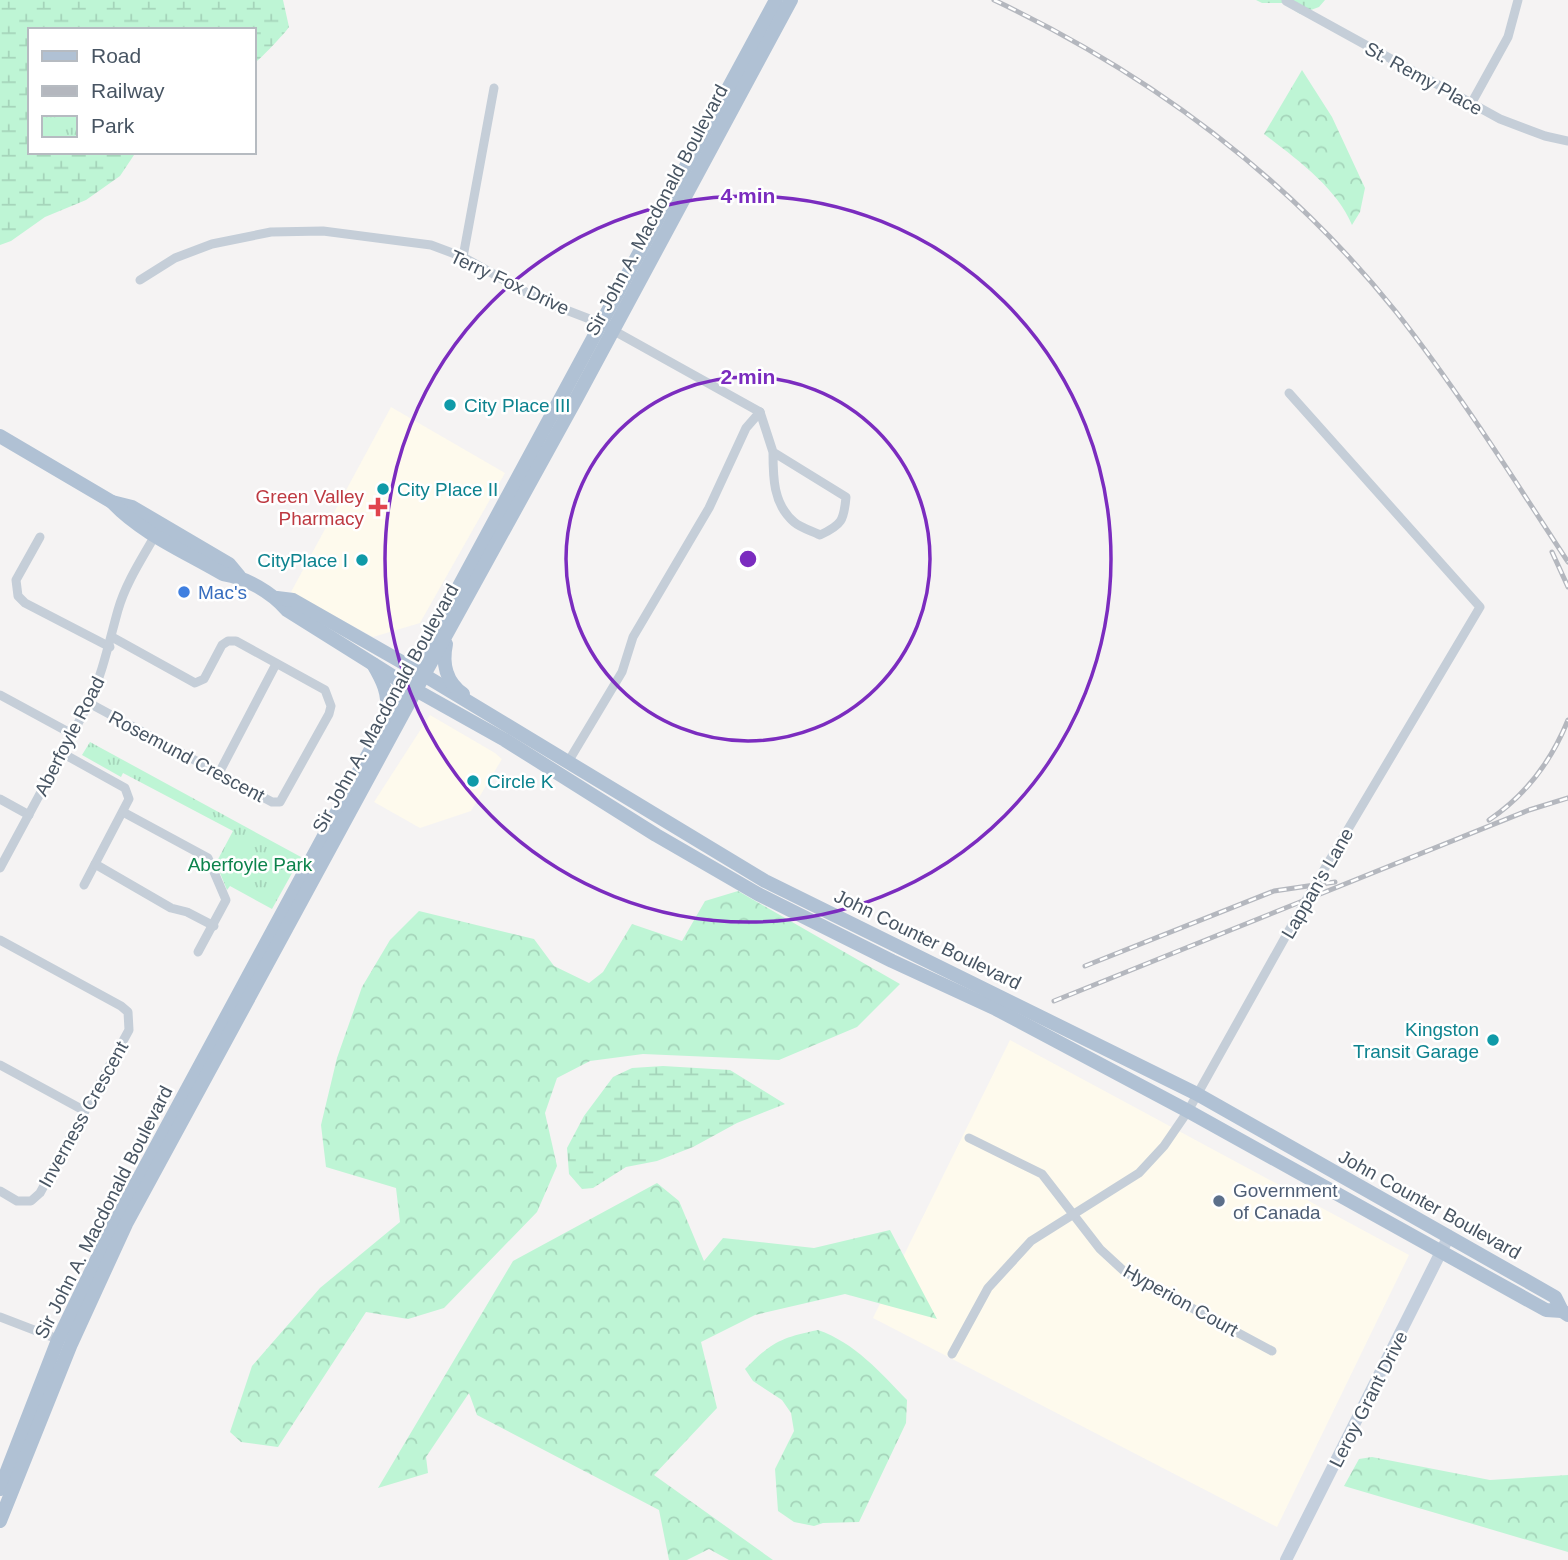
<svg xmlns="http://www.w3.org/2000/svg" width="1568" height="1560" viewBox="0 0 1568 1560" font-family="Helvetica,sans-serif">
	<defs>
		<pattern id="forest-crowns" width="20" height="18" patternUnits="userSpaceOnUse" patternTransform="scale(1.75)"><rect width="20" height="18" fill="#bef5d5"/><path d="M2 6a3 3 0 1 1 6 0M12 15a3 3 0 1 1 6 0" fill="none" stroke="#a5d4ba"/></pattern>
		<pattern id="wetland-marsh" width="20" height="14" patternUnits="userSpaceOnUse" patternTransform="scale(1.75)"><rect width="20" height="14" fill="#bef5d5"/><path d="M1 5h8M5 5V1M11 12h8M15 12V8" fill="none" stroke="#a5d4ba"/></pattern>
		<pattern id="park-tufts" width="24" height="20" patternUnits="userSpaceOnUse" patternTransform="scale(1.75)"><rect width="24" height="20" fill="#bef5d5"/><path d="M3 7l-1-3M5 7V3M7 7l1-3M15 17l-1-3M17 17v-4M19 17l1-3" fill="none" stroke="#a5d4ba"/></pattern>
	</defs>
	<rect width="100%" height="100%" fill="#f5f3f3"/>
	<g fill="#fefaed">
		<path d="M391,407L505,473L420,623L373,637L291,592Z"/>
		<path d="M430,715L495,753L502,759L471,811L420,828L374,802Z"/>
		<path d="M1010,1040L1409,1255L1277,1527L873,1318Z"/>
	</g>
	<g fill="url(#forest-crowns)">
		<path d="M1302,70L1332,117L1365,188L1360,212L1352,225C1337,188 1295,158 1264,134Z"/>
		<path d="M738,891L900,984L857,1027L779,1060L643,1054L590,1061L557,1078L545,1113L557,1166L537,1212L444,1308L408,1319L366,1312L278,1447L241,1442L230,1432L252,1366L320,1288L400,1222L396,1188L326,1167L321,1125L337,1058L362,987L390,940L419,911L534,939L554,966L589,983L603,972L632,924L682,941L705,901Z"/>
		<path d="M657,1183L679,1201L704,1261L723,1238L814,1248L890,1230L937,1319L845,1294L755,1315L701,1342L717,1408L654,1475L773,1560H729L709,1549L687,1560H669L659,1510L477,1415L469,1393L426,1457L428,1473L378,1488L513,1261Z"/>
		<path d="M818,1330C855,1343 880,1372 907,1400L906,1423L859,1522L823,1523L814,1526L794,1522L778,1511L775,1469L794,1431L791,1413L782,1400L753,1381L745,1369C772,1342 780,1338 818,1330Z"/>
		<path d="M1372,1457L1490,1480L1568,1475V1552L1344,1486L1359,1459Z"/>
	</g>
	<g fill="url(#wetland-marsh)">
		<path d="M0,0H283L289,27C285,33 259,61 254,63V30H30V152H136L120,176L86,200L45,217L11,241L0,245Z"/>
		<path d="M1256,0H1325L1319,7L1300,14L1283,3H1262Z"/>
		<path d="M663,1066L730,1070L785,1104L737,1123L693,1147L657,1161L626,1167L593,1188L582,1189L569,1174L567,1148L584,1116L613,1077L632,1068Z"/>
	</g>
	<path fill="url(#park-tufts)" d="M90,742L301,857L272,909L230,886L227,890L216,863L233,831L123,773L121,777L82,755Z"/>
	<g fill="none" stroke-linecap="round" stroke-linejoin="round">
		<g stroke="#c5ced8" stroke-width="9">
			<path d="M1286,1L1500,119L1545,136L1568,141"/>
			<path d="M1471,104L1508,37L1518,0"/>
			<path d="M463,257L494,88"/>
			<path d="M140,280L175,258L212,244L271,232L323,231L431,245L463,257L540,300L600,323L760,412"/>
			<path d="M760,412L773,452L846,497C844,520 842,525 820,535C812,531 801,528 794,522C773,504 773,477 773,452"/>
			<path d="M40,537L16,580L18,596L25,603L110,647"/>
			<path d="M0,695L72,734"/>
			<path d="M89,703L272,802H280L329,714L331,706L325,690L236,641H228L222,645L204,679L195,683L112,637"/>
			<path d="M62,753L125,788L129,799L84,885"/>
			<path d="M568,762L622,672L633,637L709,508L746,428L760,412"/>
			<path d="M219,773L276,664"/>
			<path d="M0,799L29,815"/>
			<path d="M123,812L208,858L226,900L198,952"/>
			<path d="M95,864L171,908L187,912L214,926"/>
			<path d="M0,868L89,703C103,672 109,642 118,610C126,582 143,557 157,532"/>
			<path d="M0,940L121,1006L128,1012L129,1030L40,1193L31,1201H17L0,1191"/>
			<path d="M0,1065L85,1111"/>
			<path d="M969,1138L1042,1174L1100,1249L1125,1272L1272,1351"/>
			<path d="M0,1317L60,1340"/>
			<path d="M952,1354L988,1288L1031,1241L1139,1173L1164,1146L1188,1111L1306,900L1480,607L1289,393"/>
		</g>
		<path stroke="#c4cfdd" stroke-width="12" d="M1286,1560L1449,1236"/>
		<g stroke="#b0c1d4" stroke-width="14">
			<path d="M0,436L112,502L132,507L229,564L239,576"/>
			<path d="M112,502C142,534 186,552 223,574C247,578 271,592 287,610L405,684L505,740L656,835L758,894L892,961L996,1009L1188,1111L1546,1310L1562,1311L1568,1315"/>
			<path d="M277,598L293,600L414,669L765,881L1197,1094L1555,1297L1562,1311"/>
			<path d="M446,644C442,663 446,682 463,694"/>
			<path d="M373,664C383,681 389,693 387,713"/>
			<path d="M0,1489L58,1340L111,1230L776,0"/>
			<path d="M0,1521L71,1344L126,1224L424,675L576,399L791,0"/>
		</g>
		<defs>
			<g id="rail">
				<path d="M994,0C1150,74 1289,178 1397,313C1459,392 1513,478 1568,562"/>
				<path d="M1552,552L1568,587"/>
				<path d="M1489,820C1526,795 1551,762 1568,720"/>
				<path d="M1085,966L1274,891L1335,882"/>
				<path d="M1054,1001L1529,810L1568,798"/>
			</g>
		</defs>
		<use href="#rail" stroke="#b4b7be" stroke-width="5"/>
		<use href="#rail" stroke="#fff" stroke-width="2.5" stroke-dasharray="8" stroke-linecap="butt"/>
	</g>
	<g fill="none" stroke="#7b2cbf" stroke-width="3.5">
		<circle cx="748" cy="559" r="182"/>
		<circle cx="748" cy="559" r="363"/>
	</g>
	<g fill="#0f9aa8" stroke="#fff" stroke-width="2.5">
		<circle cx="450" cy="405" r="7"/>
		<circle cx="383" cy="489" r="7"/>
		<circle cx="362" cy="560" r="7"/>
		<circle cx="473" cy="781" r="7"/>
		<circle cx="1493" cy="1040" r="7"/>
	</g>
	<path fill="#e0444e" stroke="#fff" stroke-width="2.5" d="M374.5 496.5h7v7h7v7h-7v7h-7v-7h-7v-7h7z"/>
	<circle fill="#3f7fe0" stroke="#fff" stroke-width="2.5" cx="184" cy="592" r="7"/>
	<circle fill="#5c6f8a" stroke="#fff" stroke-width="2.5" cx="1219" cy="1201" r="7"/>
	<g text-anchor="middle" stroke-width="5" stroke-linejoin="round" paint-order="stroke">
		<g font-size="19" fill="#485563" stroke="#fff">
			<text transform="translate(1424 78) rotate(29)" y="7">St. Remy Place</text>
			<text transform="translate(656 210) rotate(-62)" y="7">Sir John A. Macdonald Boulevard</text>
			<text transform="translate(510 282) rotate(25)" y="7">Terry Fox Drive</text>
			<text transform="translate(385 708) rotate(-61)" y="7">Sir John A. Macdonald Boulevard</text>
			<text transform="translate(69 736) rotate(-63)" y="7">Aberfoyle Road</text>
			<text transform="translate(187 756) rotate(28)" y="7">Rosemund Crescent</text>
			<text transform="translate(1317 883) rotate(-60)" y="7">Lappan's Lane</text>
			<text transform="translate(928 939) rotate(26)" y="7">John Counter Boulevard</text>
			<text transform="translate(83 1114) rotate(-61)" y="7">Inverness Crescent</text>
			<text transform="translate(1430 1204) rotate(29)" y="7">John Counter Boulevard</text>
			<text transform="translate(103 1212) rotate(-63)" y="7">Sir John A. Macdonald Boulevard</text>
			<text transform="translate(1181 1300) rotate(29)" y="7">Hyperion Court</text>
			<text transform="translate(1368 1399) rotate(-63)" y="7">Leroy Grant Drive</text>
		</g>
		<g font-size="19" fill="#0d838f" stroke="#fff" text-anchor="start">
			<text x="464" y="412">City Place III</text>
			<text x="397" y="496">City Place II</text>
			<text x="348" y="567" text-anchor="end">CityPlace I</text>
			<text x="487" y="788">Circle K</text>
			<text x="1479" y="1036" text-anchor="end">Kingston<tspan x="1479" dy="22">Transit Garage</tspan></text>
		</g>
		<g font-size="19" fill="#be3a42" stroke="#fff" text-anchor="end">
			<text x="364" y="503">Green Valley<tspan x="364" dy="22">Pharmacy</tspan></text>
		</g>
		<g font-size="19" fill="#366cbe" stroke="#fff" text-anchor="start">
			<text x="198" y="599">Mac's</text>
		</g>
		<g font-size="19" fill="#0d834c" stroke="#fff">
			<text x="250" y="871">Aberfoyle Park</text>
		</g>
		<g font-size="19" fill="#4e5e75" stroke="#fff" text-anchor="start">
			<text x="1233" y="1197">Government<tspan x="1233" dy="22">of Canada</tspan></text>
		</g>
	</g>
	<circle cx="748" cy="559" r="10" fill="#7b2cbf" stroke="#fff" stroke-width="3.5"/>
	<g font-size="21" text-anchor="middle" font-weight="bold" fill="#7b2cbf" stroke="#fff" stroke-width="5" stroke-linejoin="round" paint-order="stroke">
		<text x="748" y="203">4 min</text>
		<text x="748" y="384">2 min</text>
	</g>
	<rect x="28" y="28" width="228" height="126" fill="#ffffff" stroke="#b6bbc1" stroke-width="2"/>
	<rect x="42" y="51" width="35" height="10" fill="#b0c1d4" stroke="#b6bbc1" stroke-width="2"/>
	<text x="91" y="63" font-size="21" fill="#485563">Road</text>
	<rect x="42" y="86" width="35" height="10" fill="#b4b7be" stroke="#b6bbc1" stroke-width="2"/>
	<text x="91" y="98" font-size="21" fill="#485563">Railway</text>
	<rect x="42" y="116" width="35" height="21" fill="url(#park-tufts)" stroke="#b6bbc1" stroke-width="2"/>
	<text x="91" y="133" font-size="21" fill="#485563">Park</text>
</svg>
